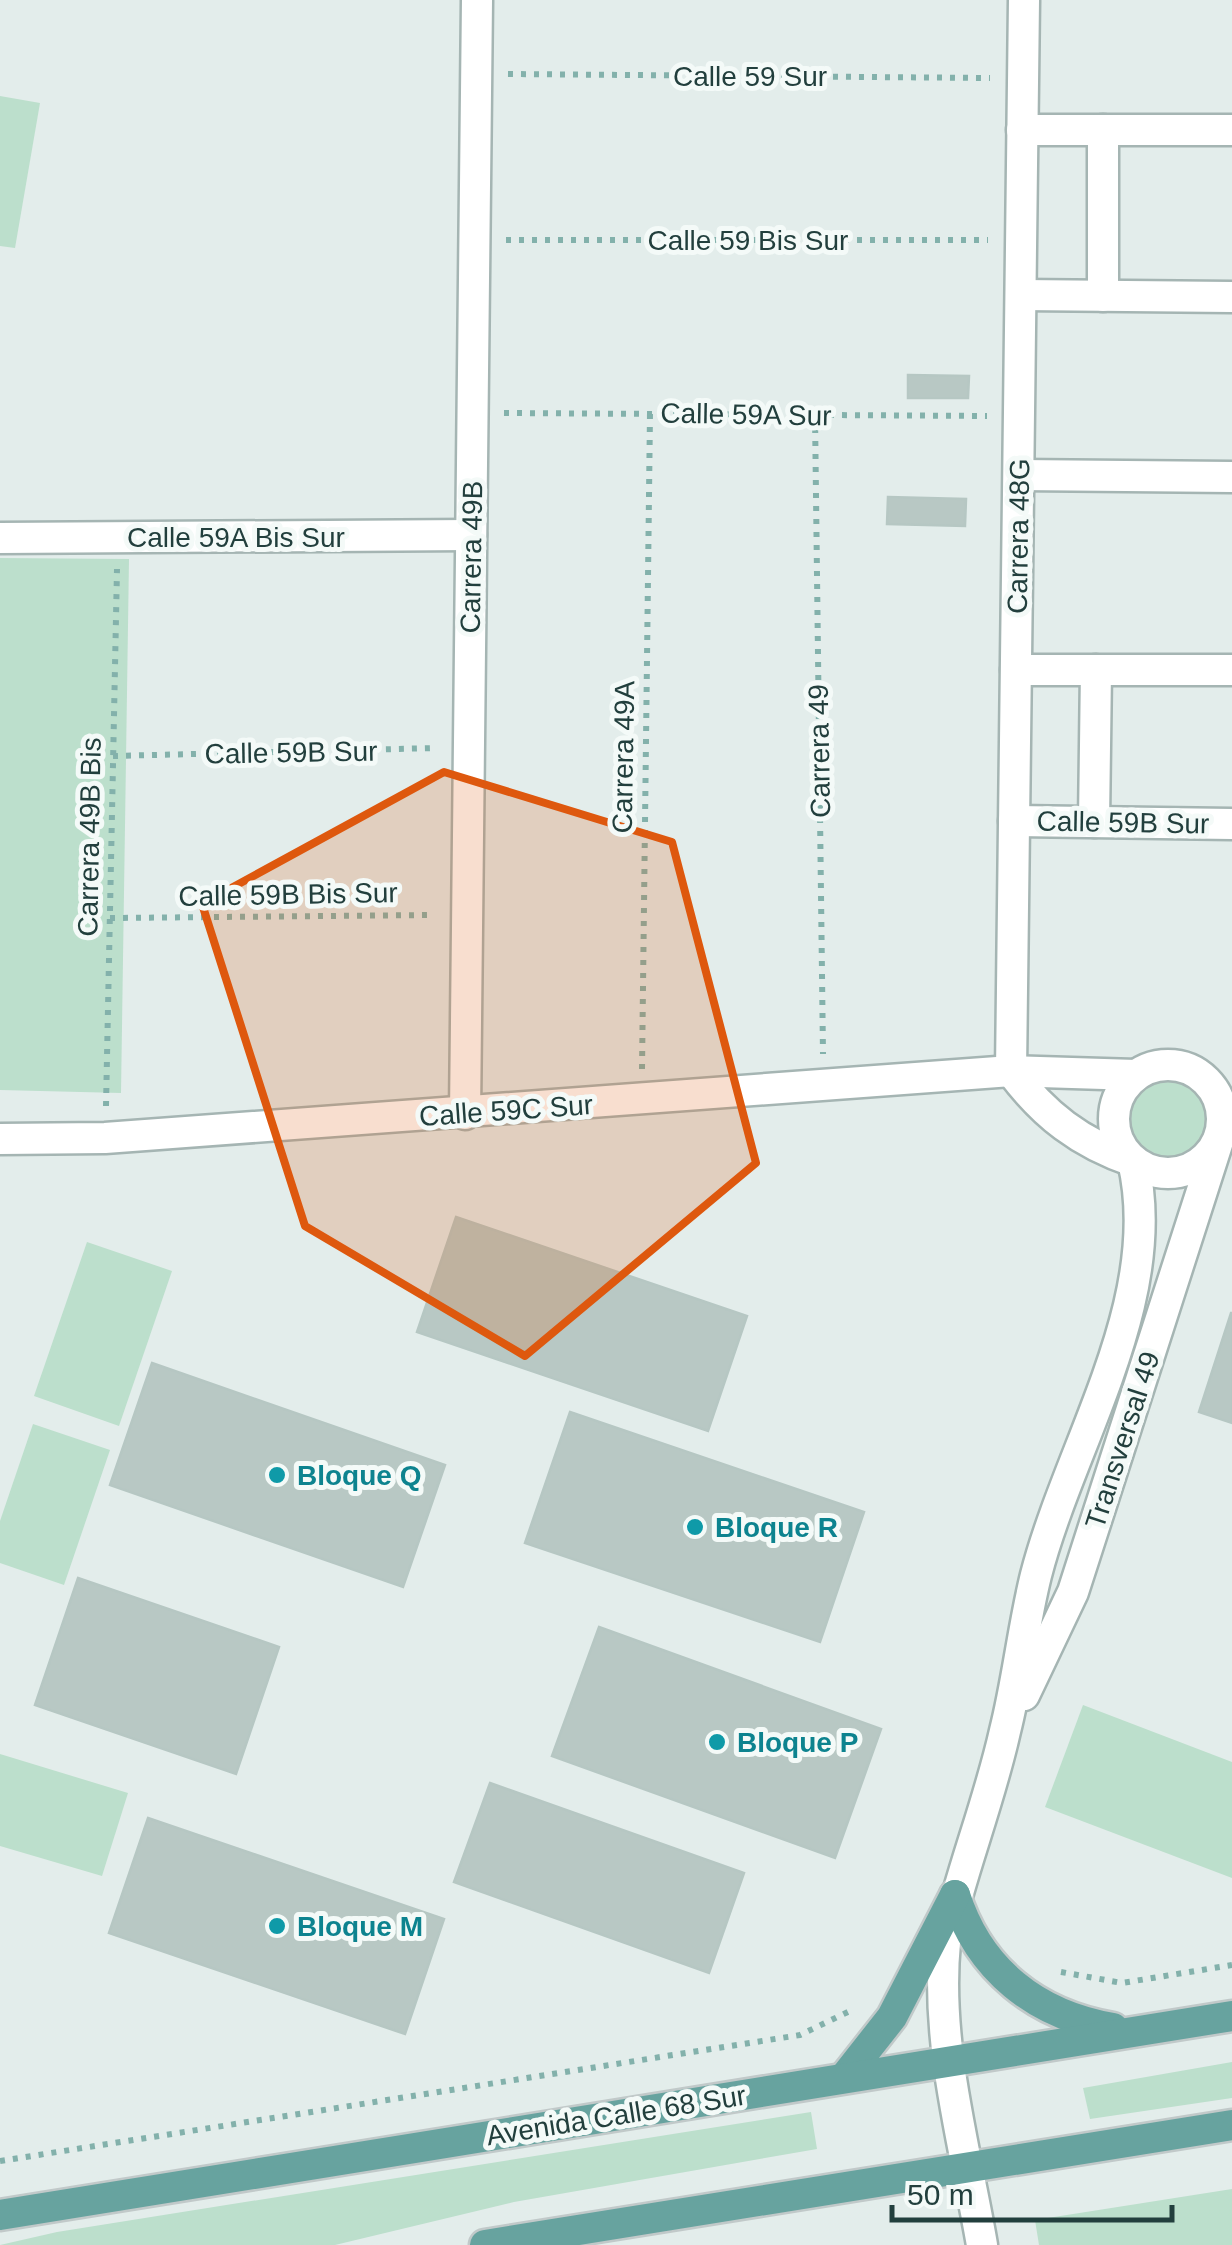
<svg xmlns="http://www.w3.org/2000/svg" width="1232" height="2245" viewBox="0 0 1232 2245" font-family="Helvetica,sans-serif">
	<rect width="100%" height="100%" fill="#e3edeb"/>
	<g fill="#bcdfcc">
		<path d="M0,96L40,103L15,248L0,246Z"/>
		<path d="M0,558L129,559L121,1093L0,1090Z"/>
		<circle cx="1168" cy="1119" r="54"/>
		<path d="M87,1242L172,1271L119,1426L34,1396Z"/>
		<path d="M33,1424L110,1450L64,1585L0,1563V1521Z"/>
		<path d="M1083,1705L1232,1762V1878L1045,1807Z"/>
		<path d="M0,1754L128,1793L102,1876L0,1846Z"/>
		<path d="M1232,2062V2098L1090,2119L1083,2088Z"/>
		<path d="M811,2112L817,2149L514,2202L335,2245H0L57,2232Z"/>
		<path d="M1232,2189V2245H1039L1035,2220Z"/>
	</g>
	<g fill="#b8c8c4" stroke="#b6c7c3" stroke-width="2.5">
		<path d="M908,375L969,376L968,398H908Z"/>
		<path d="M888,497L966,499L965,526L887,524Z"/>
		<path d="M456,1217L747,1316L708,1431L417,1332Z"/>
		<path d="M1231,1313H1232V1423L1199,1412Z"/>
		<path d="M152,1363L445,1465L403,1587L110,1485Z"/>
		<path d="M570,1412L864,1512L820,1642L525,1543Z"/>
		<path d="M78,1578L279,1647L236,1774L35,1705Z"/>
		<path d="M599,1627L881,1729L835,1858L552,1756Z"/>
		<path d="M490,1783L744,1873L709,1973L454,1882Z"/>
		<path d="M148,1818L444,1919L405,2034L109,1933Z"/>
	</g>
	<g fill="none" stroke-linecap="round" stroke-linejoin="round">
		<defs>
			<g id="minor">
				<path d="M1022,130H1232"/>
				<path d="M1021,295L1232,297"/>
				<path d="M1103,296V130"/>
				<path d="M1019,475L1232,477"/>
				<path d="M0,538L471,535"/>
				<path d="M1016,670H1232"/>
				<path d="M1014,821L1232,824"/>
				<path d="M1094,822L1096,670"/>
				<circle cx="1168" cy="1119" r="54"/>
				<path d="M1011,1071L1024,0"/>
				<path d="M1011,1071C1044,1115 1080,1143 1133,1161"/>
				<path d="M465,1114L477,0"/>
				<path d="M0,1139L105,1138L1011,1071L1136,1075"/>
				<path d="M1024,1695L1073,1592L1219,1138"/>
				<path d="M982,2245C965,2146 935,2043 945,1942C961,1871 989,1803 1005,1731C1018,1680 1023,1627 1036,1575C1070,1443 1166,1300 1133,1161"/>
			</g>
			<g id="major">
				<path d="M955,1895C979,1970 1036,2015 1113,2028"/>
				<path d="M844,2078L892,2017L955,1895"/>
				<path d="M0,2215L1232,2016"/>
				<path d="M485,2245L1232,2125"/>
			</g>
		</defs>
		<use href="#minor" stroke="#a5b5b3" stroke-width="35"/>
		<use href="#major" stroke="#c1c9c9" stroke-width="35"/>
		<g stroke="#83b1ab" stroke-width="6" stroke-dasharray="5 8" stroke-linecap="butt">
			<path d="M508,74L990,78"/>
			<path d="M506,240H988"/>
			<path d="M504,413L987,416"/>
			<path d="M815,415L823,1054"/>
			<path d="M113,756L437,748"/>
			<path d="M110,918L434,915"/>
			<path d="M642,1069L650,413"/>
			<path d="M106,1106L117,569"/>
			<path d="M1061,1972L1122,1983L1232,1965"/>
			<path d="M0,2161L800,2035L852,2010"/>
		</g>
		<use href="#minor" stroke="#fff" stroke-width="30"/>
		<use href="#major" stroke="#67a39f" stroke-width="30"/>
	</g>
	<path fill="#de580e" fill-opacity="0.2" stroke="#de580e" stroke-width="8" stroke-linejoin="round" d="M444,772L672,842L756,1163L525,1356L305,1226L202,904Z"/>
	<g fill="#0f9aa8" stroke="#f4faf8" stroke-width="4">
		<circle cx="277" cy="1475" r="10"/>
		<circle cx="695" cy="1527" r="10"/>
		<circle cx="717" cy="1742" r="10"/>
		<circle cx="277" cy="1926" r="10"/>
	</g>
	<g text-anchor="middle" stroke-width="10" stroke-linejoin="round" paint-order="stroke">
		<g font-size="28" fill="#223f3d" stroke="#f4faf8">
			<text x="750" y="86">Calle 59 Sur</text>
			<text x="748" y="250">Calle 59 Bis Sur</text>
			<text transform="translate(746 414) rotate(1)" y="10">Calle 59A Sur</text>
			<text transform="translate(1018 536) rotate(-89)" y="10">Carrera 48G</text>
			<text x="236" y="547">Calle 59A Bis Sur</text>
			<text transform="translate(471 557) rotate(-89)" y="10">Carrera 49B</text>
			<text transform="translate(819 751) rotate(-91)" y="10">Carrera 49</text>
			<text transform="translate(291 752) rotate(-1)" y="10">Calle 59B Sur</text>
			<text transform="translate(623 757) rotate(-89)" y="10">Carrera 49A</text>
			<text transform="translate(1123 822) rotate(1)" y="10">Calle 59B Sur</text>
			<text transform="translate(89 837) rotate(-89)" y="10">Carrera 49B Bis</text>
			<text transform="translate(288 894) rotate(-1)" y="10">Calle 59B Bis Sur</text>
			<text transform="translate(506 1110) rotate(-4)" y="10">Calle 59C Sur</text>
			<text transform="translate(1122 1440) rotate(-72)" y="10">Transversal 49</text>
			<text transform="translate(616 2115) rotate(-9)" y="10">Avenida Calle 68 Sur</text>
		</g>
		<g font-size="28" font-weight="bold" fill="#0d838f" stroke="#f4faf8" text-anchor="start">
			<text x="297" y="1485">Bloque Q</text>
			<text x="715" y="1537">Bloque R</text>
			<text x="737" y="1752">Bloque P</text>
			<text x="297" y="1936">Bloque M</text>
		</g>
	</g>
	<path d="M892 2205v15h280v-15" fill="none" stroke="#223f3d" stroke-width="5"/>
	<text x="907" y="2205" font-size="30" fill="#223f3d" stroke="#f4faf8" stroke-width="8" paint-order="stroke">50 m</text>
</svg>
